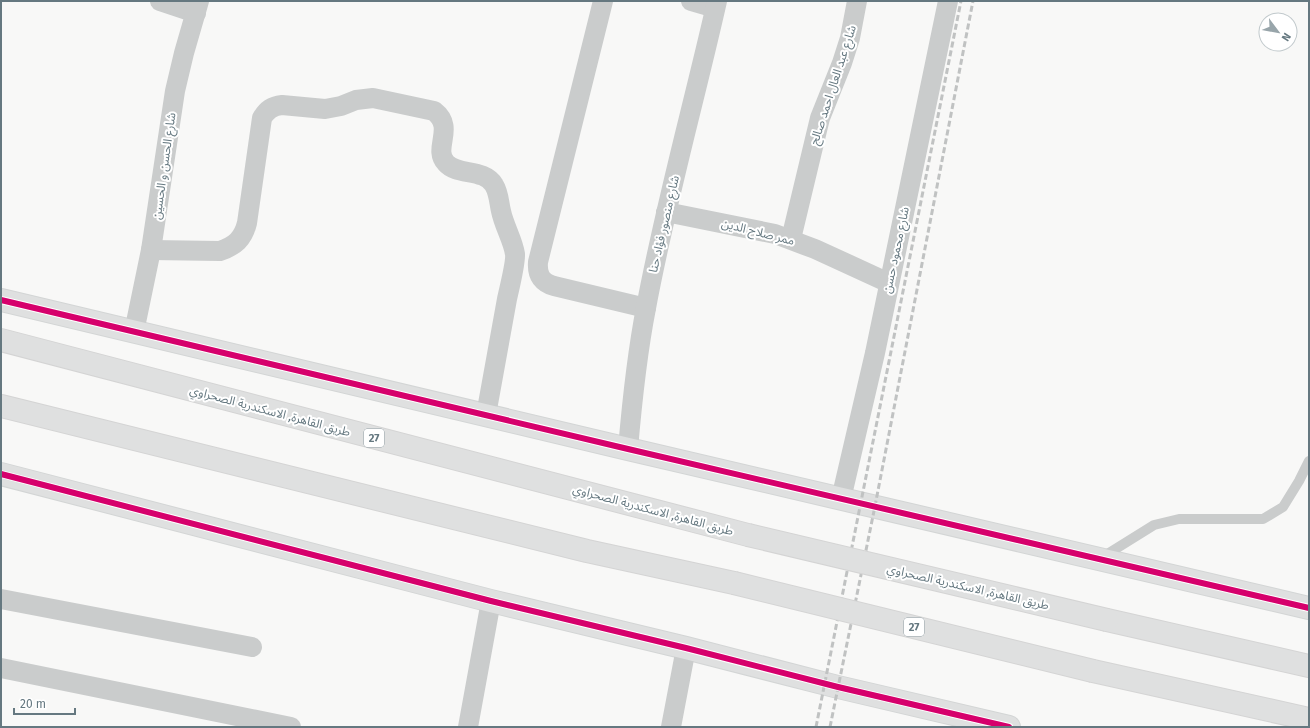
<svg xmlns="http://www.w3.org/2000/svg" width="1310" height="728" viewBox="0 0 1310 728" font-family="'Fira Sans','Noto Sans Arabic',sans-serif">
	<rect width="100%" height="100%" fill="#f8f8f7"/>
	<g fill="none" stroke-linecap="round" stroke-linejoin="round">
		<defs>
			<g id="secondary">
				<path d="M1,300L628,449L1309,608"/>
				<path d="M1,474L491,601L686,648L838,687L1009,727"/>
			</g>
			<g id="highway">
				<path d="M1,340L748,535"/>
				<path d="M1,406L587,551L734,583"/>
				<path d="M1107,620L1309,666"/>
				<path d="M1093,671L1309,719"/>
			</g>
		</defs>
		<use href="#secondary" stroke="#d3d5d5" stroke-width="24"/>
		<use href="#highway" stroke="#d4d4d4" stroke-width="24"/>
		<path stroke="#cacccc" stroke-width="10" d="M1101,558L1154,525L1179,519H1263L1283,507L1299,481L1309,461"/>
		<g stroke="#cacccc" stroke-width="20">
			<path d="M160,1L196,13"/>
			<path d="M603,1L538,262C537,275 541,282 554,286L646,308"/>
			<path d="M691,1L715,8"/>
			<path d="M666,212L775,234L815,249L889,283"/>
			<path d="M791,239L820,118L842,63L850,38L857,1"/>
			<path d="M151,250L220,251C235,246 243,239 247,223L262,118C267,110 272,106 282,105L325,109L341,106L356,100L373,98L434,111C456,128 432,148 446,163C457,176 484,168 494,185C499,193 499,203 501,211C504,226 513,240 515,254C516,262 509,290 507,299C500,338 493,377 486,415"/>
			<path d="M134,332L151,250L175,91L184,53L199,1"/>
			<path d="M628,449C632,402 637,354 646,308C665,205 694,103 717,1"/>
			<path d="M841,499L875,353L948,1"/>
			<path d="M1,599L252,647"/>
			<path d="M1,668L291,727"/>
			<path d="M468,727L491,601"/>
			<path d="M671,727L686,648"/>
		</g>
		<use href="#secondary" stroke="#dfe0e0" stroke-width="22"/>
		<use href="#highway" stroke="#dfe0e0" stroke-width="22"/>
		<g stroke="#c0c2c2" stroke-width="3" stroke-dasharray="6 3" stroke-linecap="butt">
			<path d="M816,727L961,1"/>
			<path d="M830,727L875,506L973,1"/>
		</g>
		<defs>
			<g id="highway-bridge">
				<path d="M748,535L1107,620"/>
				<path d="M734,583L1093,671"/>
			</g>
		</defs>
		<use href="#highway-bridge" stroke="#d4d4d4" stroke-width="24" stroke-linecap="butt"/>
		<use href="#highway-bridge" stroke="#dfe0e0" stroke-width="22"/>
		<defs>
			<g id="cycleway">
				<path d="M1,300L628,449L1309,608"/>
				<path d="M1,474L491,601L686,648L838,687L1009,727"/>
			</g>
		</defs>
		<use href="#cycleway" stroke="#fff" stroke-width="8"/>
		<use href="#cycleway" stroke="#d6006c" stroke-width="6"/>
	</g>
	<g text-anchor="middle" stroke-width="4" stroke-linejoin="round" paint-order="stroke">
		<g fill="#fff" stroke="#93a0a6" stroke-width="1">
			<rect x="364" y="429" width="20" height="18" rx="3"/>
			<rect x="904" y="618" width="20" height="18" rx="3"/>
		</g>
		<g font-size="11" font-weight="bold" fill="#657880">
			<text x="374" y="442">27</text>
			<text x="914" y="631">27</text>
		</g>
		<g font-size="12" fill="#657880" stroke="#fff">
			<text transform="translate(833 85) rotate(-72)" y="4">شارع عبد العال احمد صالح</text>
			<text transform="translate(164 166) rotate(-82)" y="4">شارع الحسن و الحسين</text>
			<text transform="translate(664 224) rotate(-77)" y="4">شارع منصور فؤاد حنا</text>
			<text transform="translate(758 232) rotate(14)" y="4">ممر صلاح الدين</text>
			<text transform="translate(896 250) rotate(-78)" y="4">شارع محمود حسن</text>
			<text transform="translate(270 411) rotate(15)" y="4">طريق القاهرة, الاسكندرية الصحراوي</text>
			<text transform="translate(653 510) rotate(15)" y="4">طريق القاهرة, الاسكندرية الصحراوي</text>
			<text transform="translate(968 587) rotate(13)" y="4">طريق القاهرة, الاسكندرية الصحراوي</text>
		</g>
	</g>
	<rect width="1310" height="728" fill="none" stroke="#657880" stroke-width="4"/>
	<g transform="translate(1278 32) rotate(122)"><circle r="19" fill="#ffffff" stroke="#c1c9cc"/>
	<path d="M0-3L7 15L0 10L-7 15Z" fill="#98a5aa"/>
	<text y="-6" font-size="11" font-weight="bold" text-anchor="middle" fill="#657880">N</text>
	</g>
	<path d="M14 708v6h61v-6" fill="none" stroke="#657880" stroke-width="2"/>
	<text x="20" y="708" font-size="12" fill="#657880" stroke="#ffffff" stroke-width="3" paint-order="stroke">20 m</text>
</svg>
